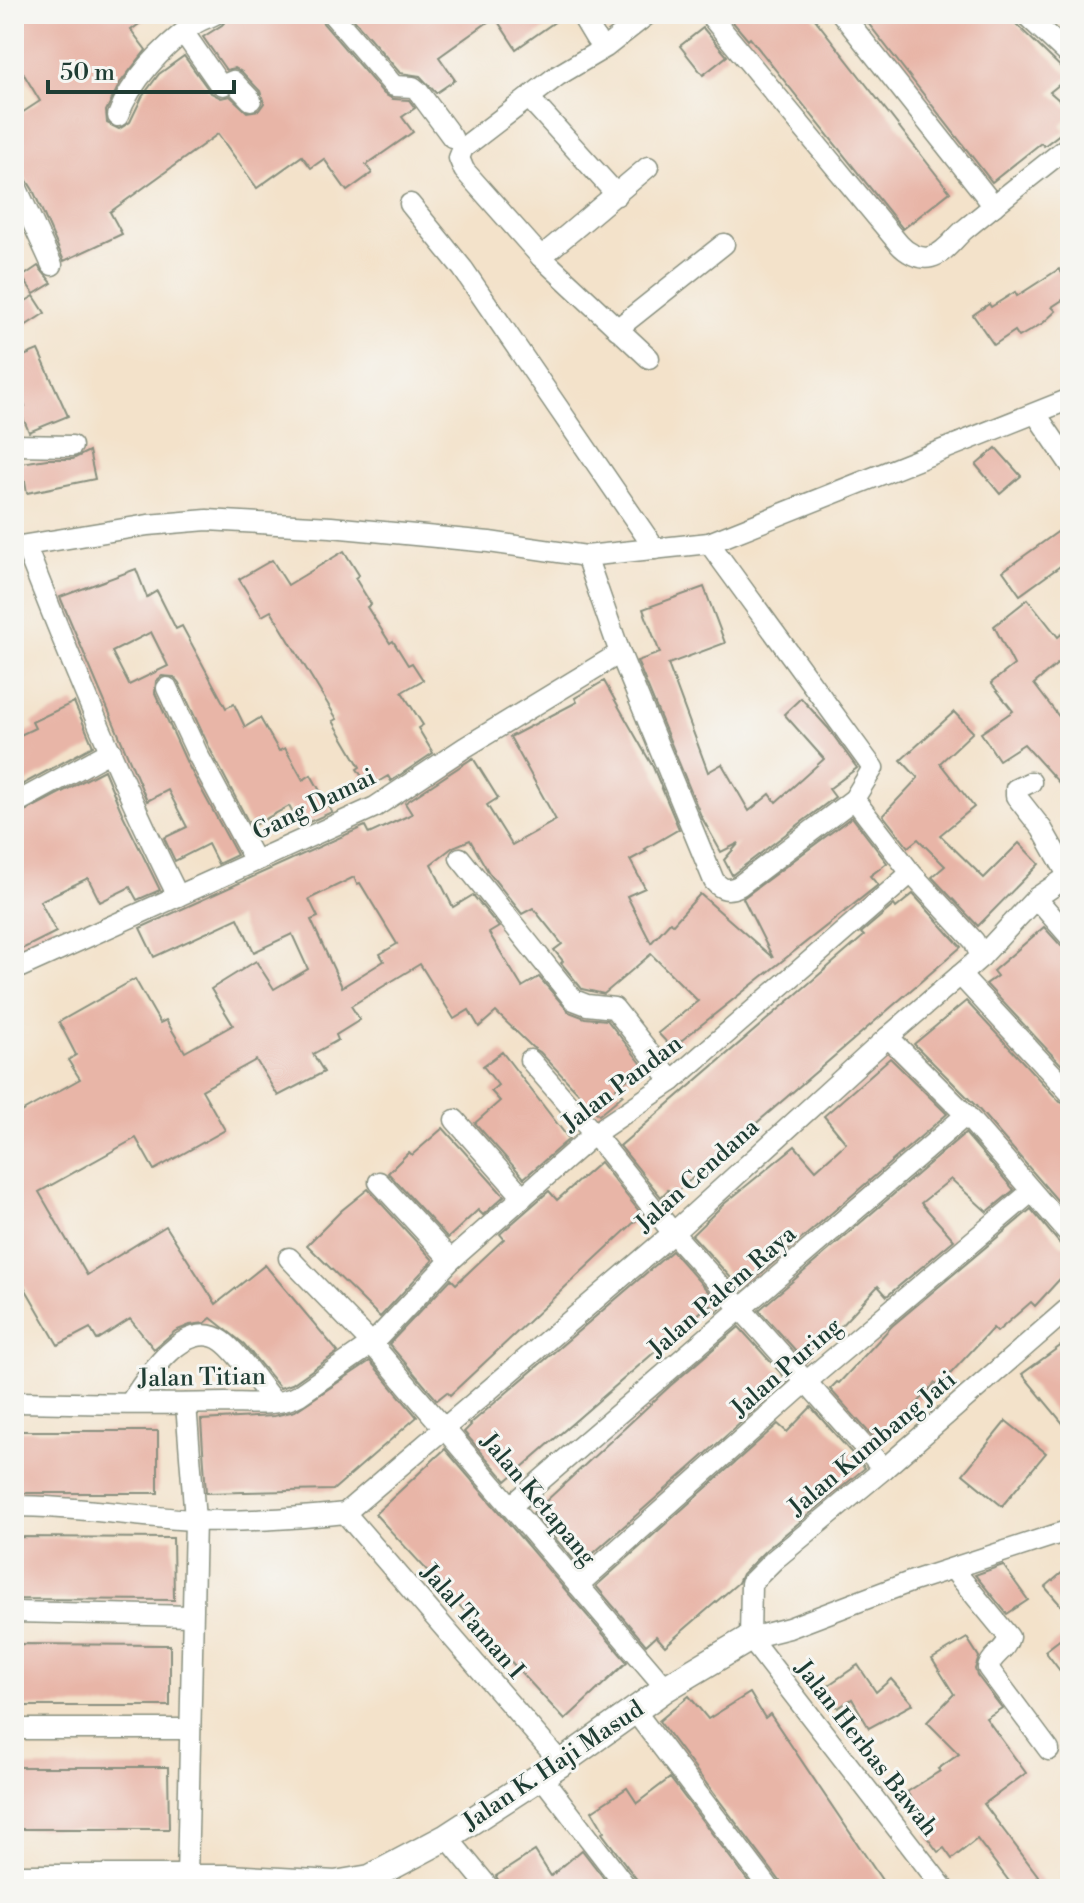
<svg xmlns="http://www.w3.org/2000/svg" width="1084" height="1903" viewBox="0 0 1084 1903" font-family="'Libre Bodoni',serif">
	<rect width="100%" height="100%" fill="#f6f6f2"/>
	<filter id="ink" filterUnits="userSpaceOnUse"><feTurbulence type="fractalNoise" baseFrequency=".0125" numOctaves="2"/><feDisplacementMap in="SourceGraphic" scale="16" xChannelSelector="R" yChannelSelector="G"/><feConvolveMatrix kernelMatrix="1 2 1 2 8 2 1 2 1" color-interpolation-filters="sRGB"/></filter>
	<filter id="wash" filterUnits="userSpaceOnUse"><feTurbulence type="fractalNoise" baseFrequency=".006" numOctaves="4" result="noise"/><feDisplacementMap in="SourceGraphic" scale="32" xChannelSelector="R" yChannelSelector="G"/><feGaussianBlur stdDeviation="1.8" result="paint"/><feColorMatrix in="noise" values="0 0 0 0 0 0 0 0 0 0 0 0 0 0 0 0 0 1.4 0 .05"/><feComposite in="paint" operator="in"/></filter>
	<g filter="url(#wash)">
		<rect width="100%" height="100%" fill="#f3e2ca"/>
		<g id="blocks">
			<g fill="#e8b5a7" fill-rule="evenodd">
				<path d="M14,14H153L131,30L146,50L120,83L106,111L107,123L119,129L130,122L142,97L159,74L184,56L211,93L221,98L230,96L247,112L259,110L264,103L260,91L242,72L235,68L226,70L203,37L222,25L232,14H319L322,22L384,94L393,99L409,100L415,108L402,117L413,132L366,165L372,173L347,191L324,159L311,168L302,156L257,188L218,134L110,212L122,234L64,261L33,190L14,160V118L40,101L14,58Z"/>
				<path d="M349,14H566L516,49L495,17L439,57L455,80L436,93L420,76L400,73Z"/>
				<path d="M726,14H811L950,192L903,229L750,38L748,40Z"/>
				<path d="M861,14H1012L1016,24L1070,76L1050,92L1070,110V116L1061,125L1065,130L1044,146L1041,143L992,182Z"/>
				<path d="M703,28L727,56L703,75L680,46Z"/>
				<path d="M38,266L52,283L34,294L22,277Z"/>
				<path d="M1059,269L1070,285V295L1052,307L1056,311L1043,323L1019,337L1015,331L994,345L973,315L989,304L991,307L1015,292L1017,296Z"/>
				<path d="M34,296L45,313L14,333V308Z"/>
				<path d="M38,350L68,416L29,432L19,409L25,406L14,379V360Z"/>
				<path d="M996,448L1021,476L1000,494L976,465Z"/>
				<path d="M89,451L95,479L27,493L25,481H14V464L47,459H73Z"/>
				<path d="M1070,523V559L1020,595L1003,571Z"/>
				<path d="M344,551L359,575L355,578L371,604L367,607L390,643L393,641L408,665L412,663L423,680L402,692L423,725L418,728L433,753L391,781L388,776L369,787L357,769L360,767L333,721L337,719L271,611L262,616L239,579L272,560L288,585Z"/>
				<path d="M136,569L147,597L157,591L176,629L182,626L226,708L234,704L245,727L260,718L279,751L285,748L303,780L311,775L332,812L300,826L289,806L251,827L211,751L179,683L174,677L162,676L156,681L155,693L187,763L237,855L218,864L208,844L175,861L164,838L187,827L168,790L147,801L60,597ZM151,632L168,666L129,685L112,652Z"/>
				<path d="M704,587L725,643L668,664L708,772L722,764L749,811L770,794L776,802L824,759L784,714L801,698L828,728L857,768L829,789L835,797L732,875L724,860L739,843L721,852L701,816L637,661L660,653L643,609Z"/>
				<path d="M1028,599L1058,637L1070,627V653L1034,684L1070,731V795L1024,744L999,760L981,733L1013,711L991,683L1014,665L994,626Z"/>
				<path d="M604,681L653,767L679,829L645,849L647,851L630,860L645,888L627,896L651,943L670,922L673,924L700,894L773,958L743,898L852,817L887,863L870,876L878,885L672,1048L658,1033L698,1001L651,954L604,994L582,989L561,963L563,961L554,950L562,944L533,908L522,914L489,873L470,840L453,847L431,864L453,907L473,895L499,927L489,933L522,987L539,977L569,1012L585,1018L607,1020L644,1067L616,1088L623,1095L599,1115L540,1052L532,1047L496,1012L479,1027L469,1010L454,1019L420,964L351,1006L360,1020L336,1035L338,1040L313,1054L324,1072L278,1096L256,1060L202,1090L225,1130L154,1170L136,1138L39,1192L87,1275L166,1226L216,1304L265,1265L338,1352L292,1384L280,1388L244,1344L211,1318L205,1323L190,1325L175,1331L154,1349L130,1319L97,1340L90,1328L58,1345L14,1269V1222L22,1217L14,1204V1116L80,1079L68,1060L76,1055L59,1022L135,979L160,1023L166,1020L185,1052L233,1025L211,989L256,961L274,989L308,969L292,934L254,952L238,918L154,957L140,928L365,826L369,834L412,814L405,803L473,758L498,798L487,805L512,845L556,820L510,737L577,702L575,698ZM354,877L357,884L360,883L397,944L380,954L384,961L342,987L311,920L318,917L309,899Z"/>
				<path d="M74,702L93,746L14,789V738L35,728L32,722Z"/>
				<path d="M954,712L973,732L940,763L974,807L940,835L984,878L1019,843L1039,864L978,926L932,877L945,866L918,839L908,847L883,815L918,778L901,760Z"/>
				<path d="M104,770L122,813L160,890L137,900L130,887L100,902L88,878L40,901L56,932L22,949L14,934V817Z"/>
				<path d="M913,894L961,947L673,1195L668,1190L661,1197L620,1146L864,936L861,933L894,905L896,908Z"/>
				<path d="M1044,927L1061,946L1070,950V1074L986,984L997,976L993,971Z"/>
				<path d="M966,1001L1060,1102L1070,1106V1215L976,1106L914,1044Z"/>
				<path d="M502,1052L569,1139L524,1178L475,1123L500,1101L491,1091L498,1085L483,1066Z"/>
				<path d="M890,1058L947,1114L742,1290L692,1235L724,1204L795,1146L816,1170L846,1143L824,1116Z"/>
				<path d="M443,1128L504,1196L483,1215L478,1210L448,1238L388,1173L409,1152L412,1155Z"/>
				<path d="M965,1133L1014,1190L987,1212L951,1179L921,1203L954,1240L887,1296L878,1286L838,1329L834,1326L808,1355L811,1358L807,1363L759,1310Z"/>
				<path d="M600,1162L642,1215L450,1395L447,1392L437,1400L389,1344L451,1279L456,1284L504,1239L500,1234L549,1191L557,1200Z"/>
				<path d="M368,1189L433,1260L380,1317L307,1245L342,1210Z"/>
				<path d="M1031,1209L1060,1244L1070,1248V1268L1035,1306L1031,1302L997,1332L993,1328L939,1386L935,1383L908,1414L910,1416L881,1446L830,1389L837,1382L839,1383L892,1326Z"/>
				<path d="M672,1251L722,1307L717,1312L710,1304L506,1481L464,1432L471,1425L470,1424Z"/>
				<path d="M739,1327L788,1381L579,1566L533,1513L670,1386Z"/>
				<path d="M1070,1339V1432L1022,1374Z"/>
				<path d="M370,1361L417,1417L333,1490L206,1493L201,1420L274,1416L295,1411Z"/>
				<path d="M811,1407L865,1468L766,1550L742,1574L738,1583L665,1646L656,1636L646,1645L596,1586L778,1424L787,1432Z"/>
				<path d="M1006,1421L1046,1453L1002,1506L963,1474Z"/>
				<rect x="14" y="1431" width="144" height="62"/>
				<path d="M445,1449L627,1662L565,1720L375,1514Z"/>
				<path d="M14,1537L173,1538L174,1600L14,1599Z"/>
				<path d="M1003,1565L1028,1600L1007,1614L975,1575Z"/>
				<path d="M1070,1566V1616L1045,1587Z"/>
				<path d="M1070,1632V1684L1045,1651Z"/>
				<path d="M967,1638L979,1657L975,1669L977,1675L1002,1708L986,1718L1026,1773L984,1804L1048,1889H1015L977,1839L952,1859L944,1848L938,1852L926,1836L932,1831L907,1792L940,1771L938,1769L959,1754L927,1722L954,1694L932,1659Z"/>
				<path d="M14,1644L170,1645V1706H14Z"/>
				<path d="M858,1665L876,1692L891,1679L913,1704L869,1728L852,1699L838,1708L824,1688Z"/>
				<path d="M750,1693L765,1718L770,1714L888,1889H783L780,1881L659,1721L689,1696L708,1719Z"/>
				<path d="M14,1767H168L169,1829H14Z"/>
				<path d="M670,1778L754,1889H641L638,1881L602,1833L604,1831L592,1811L627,1788L637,1803Z"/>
				<path d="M582,1850L612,1889H503L496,1876L535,1851L551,1876Z"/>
			</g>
		</g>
	</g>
	<g filter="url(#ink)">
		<use href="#blocks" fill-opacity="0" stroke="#89907f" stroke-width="2"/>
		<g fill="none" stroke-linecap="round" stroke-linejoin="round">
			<defs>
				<g id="minor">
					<path d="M332,14L394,86L413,87L418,91L452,137"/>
					<path d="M581,14L596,39"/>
					<path d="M648,14L606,47L557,76L463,148L459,158L464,170L541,257L649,358"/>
					<path d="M709,14L899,244C906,252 919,260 931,257C944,254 954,239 964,230C999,201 1035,173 1070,145"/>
					<path d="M842,14L994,206"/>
					<path d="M1025,14L1070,56"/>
					<path d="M184,33L218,82L223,85L233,81L251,100"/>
					<path d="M529,98L617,195"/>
					<path d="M118,116C131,80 162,48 193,25C199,20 208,18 215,14"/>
					<path d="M14,182L52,265"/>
					<path d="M410,204L463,269L655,549"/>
					<path d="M541,257L648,167"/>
					<path d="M617,329L724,244"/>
					<path d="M1036,414L1070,464"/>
					<path d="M14,445L72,446"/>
					<path d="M14,547L148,525L207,520L331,527L489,542L586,556L709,543L1070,399"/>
					<path d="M26,547C72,665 121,783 178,896"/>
					<path d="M586,556L620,653L714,881C722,890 728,891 739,886L854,799L873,768L709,543"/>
					<path d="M167,688L199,757L255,861"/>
					<path d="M1031,782L1016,789V796L1042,829L1068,875"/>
					<path d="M854,799L911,873L974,941L981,957"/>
					<path d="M14,804L111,751"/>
					<path d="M460,858L574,1000L587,1005L614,1008L672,1081"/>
					<path d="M1036,898L1070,937"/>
					<path d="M14,970L375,807L464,748L620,653"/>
					<path d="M960,975L1070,1093"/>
					<path d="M888,1037L966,1115L1070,1235"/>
					<path d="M530,1060L594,1134L673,1233L884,1469"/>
					<path d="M455,1120L523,1197"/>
					<path d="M379,1182L451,1260"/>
					<path d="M289,1258L372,1344L666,1688"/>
					<path d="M14,1402C85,1403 155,1405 226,1403C249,1403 278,1407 299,1395L372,1344L451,1260L594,1134L672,1081L911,873"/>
					<path d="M130,1403C146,1378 186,1316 222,1341C237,1351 261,1387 274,1402"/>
					<path d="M186,1404L195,1520L187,1878"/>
					<path d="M14,1506C73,1506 132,1516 191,1520C239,1523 297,1518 345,1513L673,1233L888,1037L981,957L1036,898L1070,875"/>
					<path d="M511,1506L966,1115"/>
					<path d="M345,1513L561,1763"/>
					<path d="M953,1569L1009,1637C1006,1651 992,1654 988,1668L1049,1750"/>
					<path d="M578,1585L806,1382L1031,1192"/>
					<path d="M14,1612L192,1616"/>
					<path d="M750,1638L751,1583L774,1560L884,1469L1070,1307"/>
					<path d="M750,1638L789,1628L910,1582L1070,1530"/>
					<path d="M750,1638L944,1889"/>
					<path d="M634,1710L770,1889"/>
					<path d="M14,1729H190"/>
					<path d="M540,1775L628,1889"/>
					<path d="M447,1837L490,1889"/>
				</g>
				<path id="tertiary" d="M14,1878H229L335,1884L370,1878L447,1837L561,1763L666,1688L750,1638"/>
			</defs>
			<use href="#minor" stroke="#89907f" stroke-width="23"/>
			<use href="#tertiary" stroke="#89907f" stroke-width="29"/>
			<use href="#minor" stroke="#fff" stroke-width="20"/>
			<use href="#tertiary" stroke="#fff" stroke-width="26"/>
		</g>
	</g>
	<g text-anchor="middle" stroke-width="6" stroke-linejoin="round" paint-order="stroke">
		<g font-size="24" fill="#1f3d34" stroke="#f6f6f2">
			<text transform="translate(314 804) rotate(-26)" y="8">Gang Damai</text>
			<text transform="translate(622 1083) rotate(-37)" y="8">Jalan Pandan</text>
			<text transform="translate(697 1175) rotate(-42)" y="8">Jalan Cendana</text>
			<text transform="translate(722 1291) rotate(-41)" y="8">Jalan Palem Raya</text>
			<text transform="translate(786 1367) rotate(-41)" y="8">Jalan Puring</text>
			<text transform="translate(202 1377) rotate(-1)" y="8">Jalan Titian</text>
			<text transform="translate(872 1443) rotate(-40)" y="8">Jalan Kumbang Jati</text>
			<text transform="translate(539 1499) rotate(50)" y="8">Jalan Ketapang</text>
			<text transform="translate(473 1621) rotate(49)" y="8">Jalal Taman I</text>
			<text transform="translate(867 1748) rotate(52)" y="8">Jalan Herbas Bawah</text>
			<text transform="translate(553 1765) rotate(-34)" y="8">Jalan K. Haji Masud</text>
		</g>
	</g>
	<rect width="1084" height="1903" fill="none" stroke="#f6f6f2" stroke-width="48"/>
	<path d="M48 80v12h186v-12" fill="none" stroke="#1f3d34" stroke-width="4"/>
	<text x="60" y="80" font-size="24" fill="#1f3d34" stroke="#f6f6f2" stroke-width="6" paint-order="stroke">50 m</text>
</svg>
